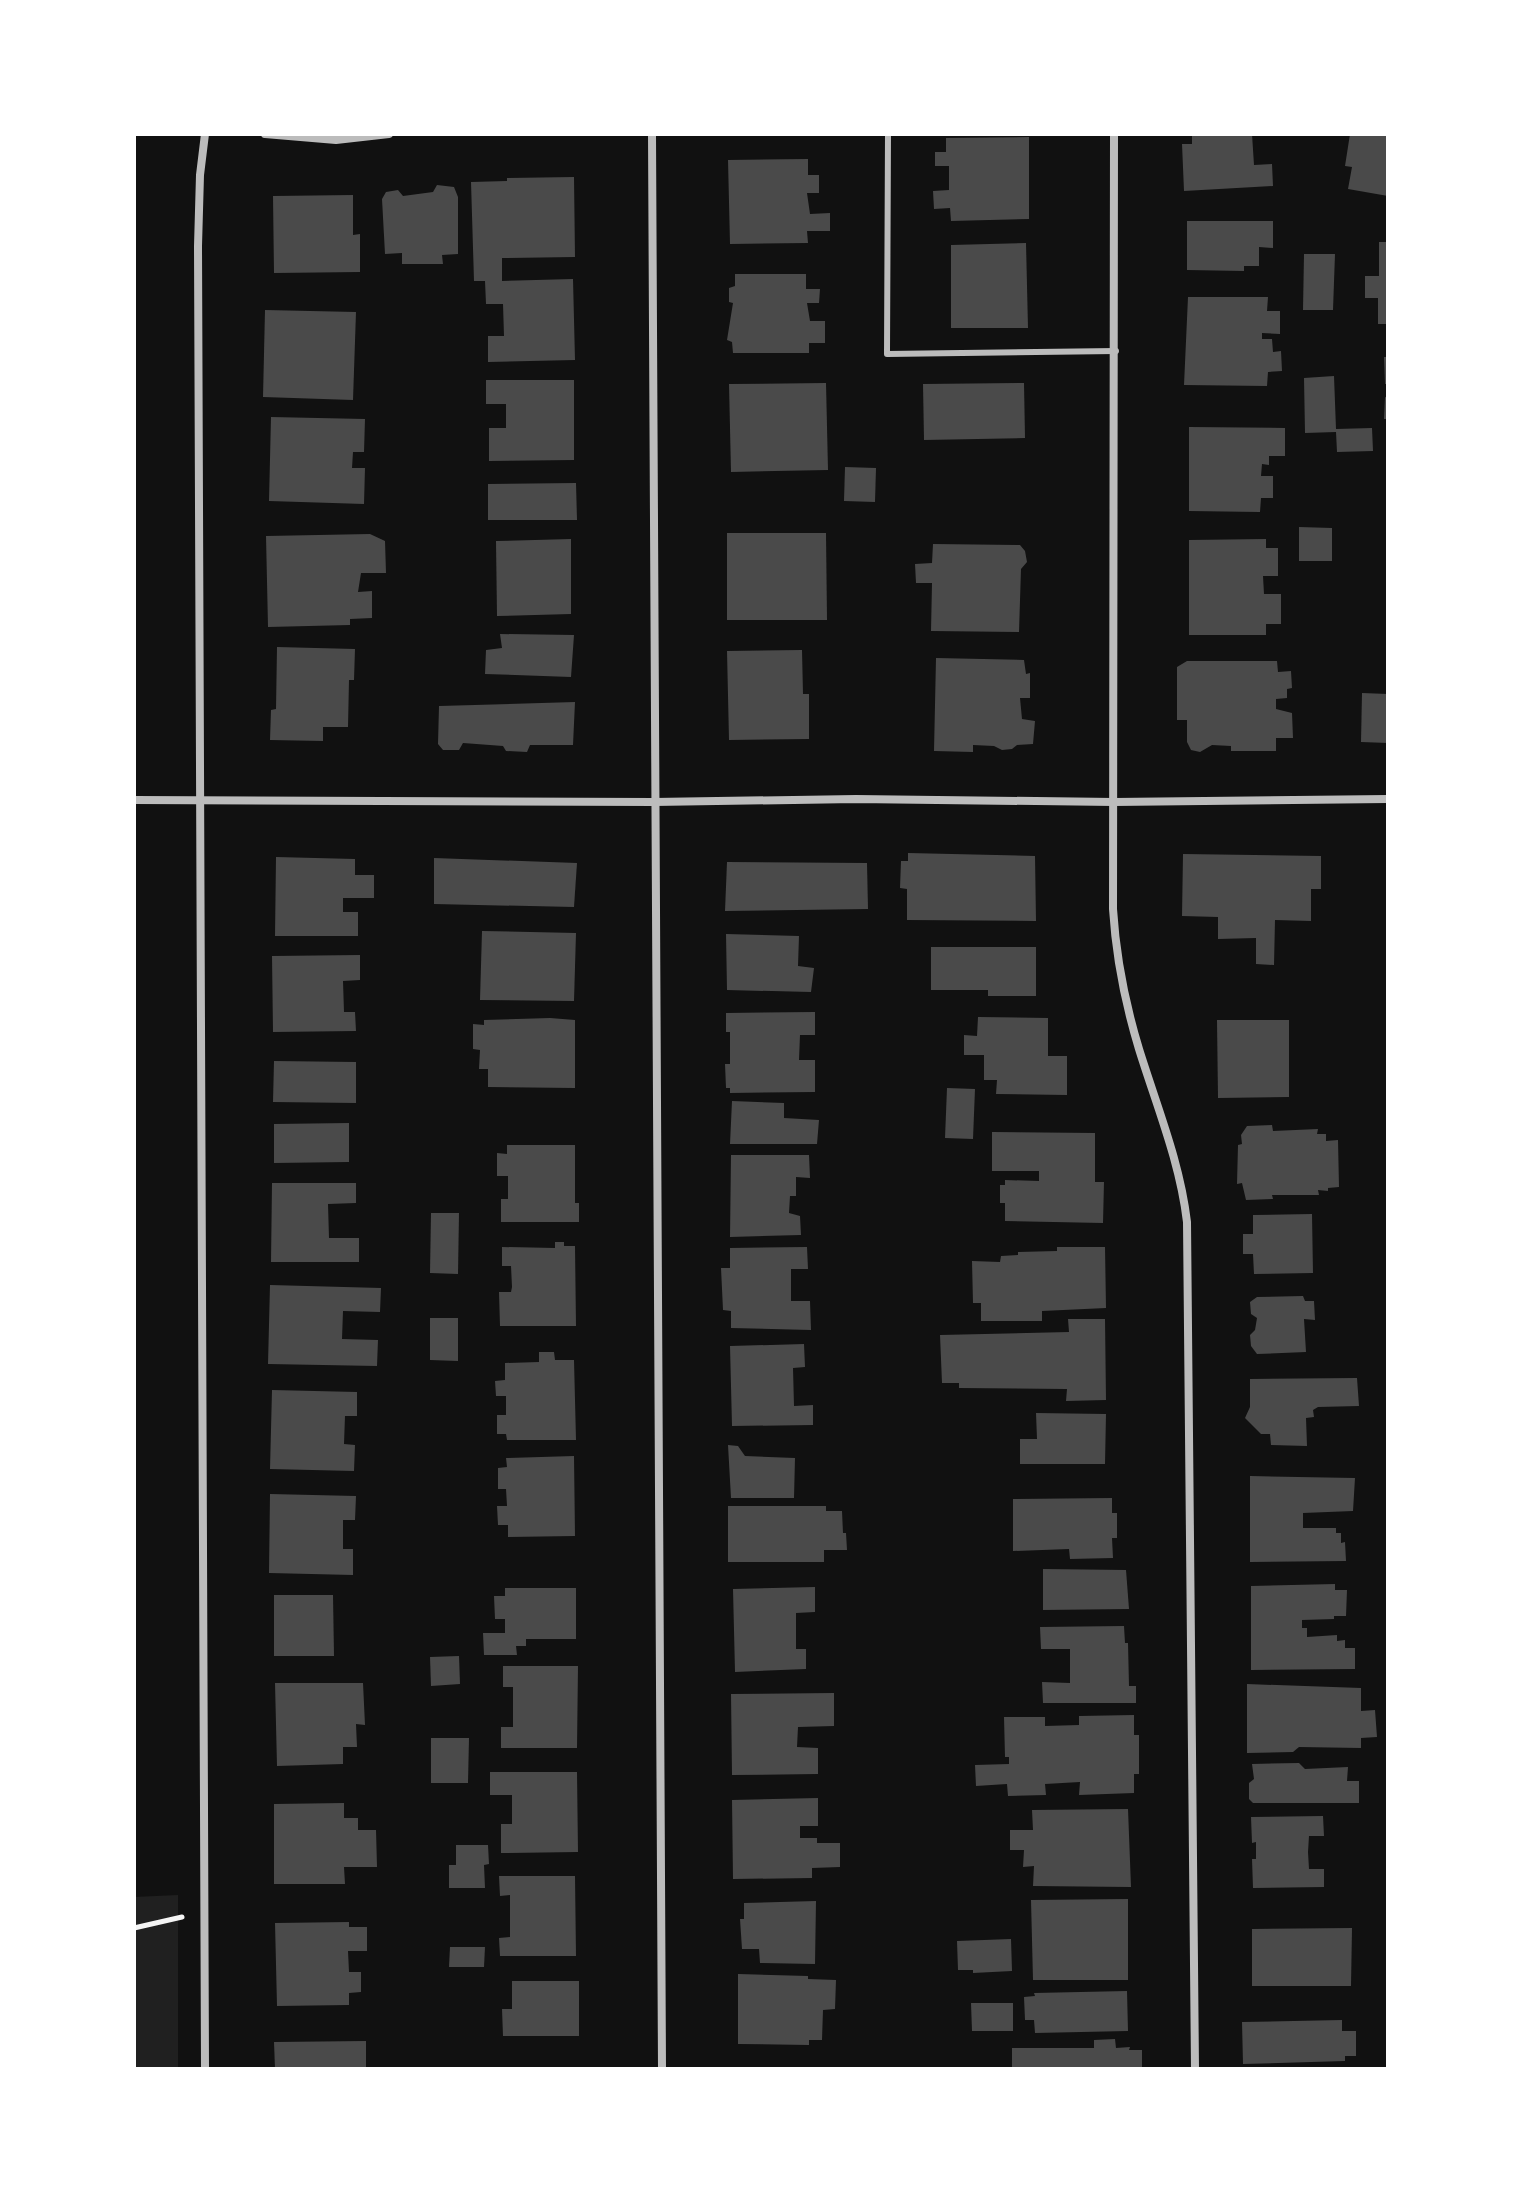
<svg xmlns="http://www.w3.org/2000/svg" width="1522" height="2203" viewBox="0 0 1522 2203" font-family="'Open Sans',sans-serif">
	<rect width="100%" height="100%" fill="#111"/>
	<path fill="#202020" d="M178,1895V2069H134V1897Z"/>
	<g fill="#4a4a4a">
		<path d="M1192,134H1252L1254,165L1272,164L1273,186L1184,191L1182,144H1192Z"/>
		<path d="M1350,134H1388V196L1348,189L1352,167L1345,166Z"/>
		<path d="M1029,137V219L951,221L950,208L934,209L933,191L949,190V166H935V152H946V138Z"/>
		<path d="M808,159V175H819V193H807L810,214L830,213V231H807L808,243L730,244L728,160Z"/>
		<path d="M574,177L575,257L502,258V281L573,279L575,360L488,362V336H504L503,304H486L485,281H474L471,182L507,181V178Z"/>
		<path d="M437,185L454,187L458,197V254L442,255L443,264H402V253L385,254L382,199L386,192L398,190L403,196L433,192Z"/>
		<path d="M353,195V235L360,234V272L274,273L273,196Z"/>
		<path d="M1187,221H1273V248L1259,247V266H1244V271L1187,270Z"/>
		<path d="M1379,242H1388V324H1378V298H1365V276H1379Z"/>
		<path d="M1026,243L1028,328H951V245Z"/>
		<path d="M1304,254H1335L1333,310H1303Z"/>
		<path d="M735,274H806V289H820L819,303H807L810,321H825V343H809V353H733L732,342L727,340L733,303L729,302V288L735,286Z"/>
		<path d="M1188,297H1268L1267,311H1280V334L1262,333V339H1272L1273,352L1281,351L1282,371L1268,372L1267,386L1184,385Z"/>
		<path d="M265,310L356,312L353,400L263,397Z"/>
		<path d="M1384,357H1388V384H1385Z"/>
		<path d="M1334,376L1336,429L1372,428L1373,451L1337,452L1336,432L1305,433L1304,378Z"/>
		<path d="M486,380H574V460L489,461V428H506V404H486Z"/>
		<path d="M826,383L828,470L731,472L729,384Z"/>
		<path d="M1024,383L1025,438L924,440L923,384Z"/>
		<path d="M1385,397L1388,398V419H1384Z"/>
		<path d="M271,417L365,419L364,452H353L352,468H365L364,504L269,501Z"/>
		<path d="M1189,427L1285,428V456H1269V465L1262,464L1261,476H1273V498H1261L1260,512L1189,511Z"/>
		<path d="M845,467L876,468L875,502L844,501Z"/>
		<path d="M576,483L577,520H488V484Z"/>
		<path d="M1299,527L1332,528V561H1299Z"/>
		<path d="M727,533H826L827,620H727Z"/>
		<path d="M370,534L385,541L386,573H361L358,592L372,591V618L350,619V625L268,627L266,536Z"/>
		<path d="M571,539V614L497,616L496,541Z"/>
		<path d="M1266,539V548H1278V576H1263L1264,594H1281V624H1266V635H1189V540Z"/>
		<path d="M933,544L1020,545L1025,551L1027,562L1021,569L1019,632L931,631L932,583H916L915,564L932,563Z"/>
		<path d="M500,634L574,635L571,677L485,674L486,650L502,648Z"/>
		<path d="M277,647L355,649L354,680H349L348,727H323V741L270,740L271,710L276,709Z"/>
		<path d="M802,650L803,694H809V739L729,740L727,651Z"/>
		<path d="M936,658L1024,660L1026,674L1030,673V698H1020L1022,719L1035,721L1033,744L1017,745L1012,749L1002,750L994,746L973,745V752L934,751Z"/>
		<path d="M1187,661H1277L1278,672L1291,671L1292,688L1287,689V698L1276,699V709L1292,713L1293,738H1276V751H1231V746L1212,745L1200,752L1191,750L1187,742V720H1177V667Z"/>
		<path d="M1362,693L1388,694V743L1361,742Z"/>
		<path d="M575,702L573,745H530L527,752L506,751L503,746L463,743L459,750H443L438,744L439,706Z"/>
		<path d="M908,853L1035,856L1036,921L907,920V889L900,888L901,861H908Z"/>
		<path d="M1183,854L1321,856V889H1311V921L1275,920L1274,965L1256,964V938L1218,939V917L1182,916Z"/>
		<path d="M276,857L355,859V875H374V898H343V912H358V936H275Z"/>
		<path d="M434,858L577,863L574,907L434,904Z"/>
		<path d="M727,862L867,863L868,909L725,911Z"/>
		<path d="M482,931L576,933L574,1001L480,1000Z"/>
		<path d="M726,934L799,936L798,966L814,968L811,992L727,990Z"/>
		<path d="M931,947H1036V996H988V990H931Z"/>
		<path d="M360,955V980L343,981L344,1012H355L356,1031L273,1032L272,956Z"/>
		<path d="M815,1012V1035H800L799,1060H815V1092L730,1093V1088H726L725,1064H730V1032H726V1013Z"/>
		<path d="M978,1017L1048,1018V1056H1067V1095L996,1094L997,1080H984V1055H964V1035L977,1036Z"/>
		<path d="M550,1018L575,1020V1088L488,1087V1069H479L480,1050L473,1049V1024L484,1025V1020Z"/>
		<path d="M1217,1020H1289V1097L1218,1098Z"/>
		<path d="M274,1061L356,1062V1103L273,1102Z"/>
		<path d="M947,1088L975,1089L973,1139L945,1138Z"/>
		<path d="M732,1101L784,1103V1118L819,1120L817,1144H730Z"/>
		<path d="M349,1123V1162L274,1163V1124Z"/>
		<path d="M1272,1125L1273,1131L1318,1129L1317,1134H1326V1141L1338,1140L1339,1187L1328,1188V1191L1318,1190L1319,1195H1272L1273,1199L1246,1200L1242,1183L1237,1184L1238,1145L1242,1144L1241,1135L1247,1126Z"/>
		<path d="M992,1132L1095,1133V1182H1104L1103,1223L1005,1221V1203H1000V1185H1005V1180L1039,1181V1171H992Z"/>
		<path d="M507,1145H575V1203H579V1222H501V1199H508V1176H497V1153L507,1154Z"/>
		<path d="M731,1155H809L810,1178L796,1177V1196H790L789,1213L800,1216L801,1235L730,1237Z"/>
		<path d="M272,1183H356V1203L328,1204L329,1238H359V1262H271Z"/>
		<path d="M431,1213H459L458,1274L430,1273Z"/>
		<path d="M1312,1214L1313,1273L1254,1274L1253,1254H1243V1234H1253V1215Z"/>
		<path d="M555,1242H564V1246H575L576,1326H500L499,1292H511L512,1287L511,1266H502V1247L555,1248Z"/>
		<path d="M807,1247L808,1269H791V1301H810L811,1330L731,1328V1311L723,1310L721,1268H730V1248Z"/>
		<path d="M1057,1247H1105L1106,1308L1042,1311V1321H981V1303H973L972,1261L1000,1262L1001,1256L1018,1255V1252L1057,1251Z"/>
		<path d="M270,1285L381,1288L380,1312L343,1311L342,1339L378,1340L377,1366L268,1364Z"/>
		<path d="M1303,1296L1305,1301H1314L1315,1320L1304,1319L1306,1352L1257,1354L1251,1346L1250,1335L1255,1330L1257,1318L1251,1314L1250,1302L1257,1297Z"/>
		<path d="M430,1318H458V1361L430,1360Z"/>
		<path d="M1068,1319H1105L1106,1400L1066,1401L1067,1389L959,1388V1383H942L940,1335L1069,1332Z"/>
		<path d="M804,1344L805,1367L793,1368L794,1406L813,1405V1425L732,1426L730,1346Z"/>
		<path d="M539,1352H554L555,1360H574L576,1440H507L506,1434H497V1415H506V1396H496L495,1381L505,1380V1363L539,1362Z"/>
		<path d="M1357,1378L1359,1406L1318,1407L1313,1410L1314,1417L1306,1418L1307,1446L1271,1445L1270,1434H1261L1245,1418L1250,1407V1379Z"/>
		<path d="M272,1390L357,1392V1416H345L344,1444L355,1445L354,1471L270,1469Z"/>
		<path d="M1036,1413L1106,1414L1105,1464H1020V1439H1037Z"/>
		<path d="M728,1445L738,1446L745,1456L795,1458L794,1498H731Z"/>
		<path d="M574,1456L575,1536L508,1537V1525H498L497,1506H507L506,1489H498V1468L507,1467L506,1458Z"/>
		<path d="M1250,1476L1355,1478L1353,1511L1303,1513V1528H1336V1533H1341V1543L1345,1542L1346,1561L1250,1562Z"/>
		<path d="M270,1494L356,1496L355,1520H343V1549H353V1575L269,1573Z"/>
		<path d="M1112,1498V1513H1117V1538H1112L1113,1558L1070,1559L1069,1549L1013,1551V1499Z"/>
		<path d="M728,1506H826V1511H842L843,1533H846L847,1550H824V1562H728Z"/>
		<path d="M1043,1569L1126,1570L1129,1609L1043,1610Z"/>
		<path d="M1335,1584V1590H1347L1346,1616H1334V1619L1302,1620V1628H1307V1637L1337,1635V1641L1345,1640V1648H1355V1669L1251,1670V1586Z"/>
		<path d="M815,1587V1612L796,1613V1649H806V1669L735,1672L733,1589Z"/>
		<path d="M505,1588H576V1639H526V1646H516L517,1655H484L483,1633H505V1619H495L494,1596H505Z"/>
		<path d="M274,1595H333L334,1656H274Z"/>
		<path d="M1124,1626L1125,1643H1128L1129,1686H1136V1703H1043L1042,1682L1070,1683V1649H1041L1040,1627Z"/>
		<path d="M459,1656L460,1684L431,1686L430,1657Z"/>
		<path d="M503,1666H578L577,1748H501V1727H513V1687H503Z"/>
		<path d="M275,1683H363L365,1725L356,1724L357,1747H343V1764L277,1766Z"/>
		<path d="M1247,1684L1361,1688V1711L1375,1710L1377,1737L1361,1738V1748L1299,1747L1293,1752L1247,1753Z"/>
		<path d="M834,1693V1726L798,1727L797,1747L818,1748V1774L732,1775L731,1694Z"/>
		<path d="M1134,1715V1735H1139V1774H1134V1793L1079,1795L1080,1782L1045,1784L1046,1795L1008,1796L1007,1784L976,1786L975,1765L1009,1764V1757H1005L1004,1717H1045V1726L1079,1725V1716Z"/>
		<path d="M431,1738H469L468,1783H431Z"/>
		<path d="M1299,1763L1305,1769L1348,1767L1347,1781H1359V1803H1253L1249,1799V1783L1254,1779L1252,1764Z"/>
		<path d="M490,1772H577L578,1852L501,1853V1824H512V1795H490Z"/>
		<path d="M818,1798V1826H800V1838H817V1843H840V1867L812,1868V1878L733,1879L732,1800Z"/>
		<path d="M344,1803V1818H358V1830H376L377,1867H344L345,1884H274V1804Z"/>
		<path d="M1128,1809L1131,1887L1033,1886L1034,1866L1023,1867L1024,1850H1010V1830H1033L1032,1810Z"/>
		<path d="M1323,1816L1324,1836H1309L1308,1852L1309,1869H1324V1887L1253,1888L1252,1859H1256V1842L1252,1843L1251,1817Z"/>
		<path d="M456,1845H488L489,1864L484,1865L485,1888H449V1865H456Z"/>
		<path d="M499,1876H575L576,1956H500L499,1938L510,1937V1895L500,1896Z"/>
		<path d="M1128,1899V1980H1033L1031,1900Z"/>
		<path d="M816,1901L815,1964L760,1963L759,1949H742L740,1919H744V1903Z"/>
		<path d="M349,1922V1927H367V1951H348L349,1972H361V1992L349,1993V2005L277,2006L275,1923Z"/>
		<path d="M1352,1928L1351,1986H1252V1929Z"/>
		<path d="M1011,1939L1012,1971L973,1973V1970H958L957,1941Z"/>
		<path d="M450,1947H485L484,1967H449Z"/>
		<path d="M738,1974L808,1976V1979L836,1980L835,2009L823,2010L822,2040H809V2045L738,2044Z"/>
		<path d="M512,1981H579V2036H503L502,2009H512Z"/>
		<path d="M1127,1991L1128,2031L1035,2033L1034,2020H1025L1024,1997L1035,1996L1034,1993Z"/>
		<path d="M971,2003H1013V2031H972Z"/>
		<path d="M1342,2020V2031H1356V2056H1345V2061L1243,2064L1242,2022Z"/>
		<path d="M1115,2039L1116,2048L1130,2047L1129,2050H1142V2069H1012V2048H1094V2040Z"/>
		<path d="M366,2041V2069H275L274,2042Z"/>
	</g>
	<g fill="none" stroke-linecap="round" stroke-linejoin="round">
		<path stroke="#f5f5f5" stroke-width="5" d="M134,1928L182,1917"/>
		<path stroke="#bcbcbc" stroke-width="6" d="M888,134L887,354L1116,351"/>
		<g stroke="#bcbcbc" stroke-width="8">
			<path d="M205,134L200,175L198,246L205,2069"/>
			<path d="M265,134L336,140L389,134"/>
			<path d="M652,134L662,2069"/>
			<path d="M1114,134L1113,909C1116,957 1125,1003 1139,1049C1157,1107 1180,1162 1187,1222L1195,2069"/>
			<path d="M134,800L654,802L856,799L1114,802L1388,799"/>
		</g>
	</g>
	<rect width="1522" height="2203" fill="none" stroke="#ffffff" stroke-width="272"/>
</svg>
